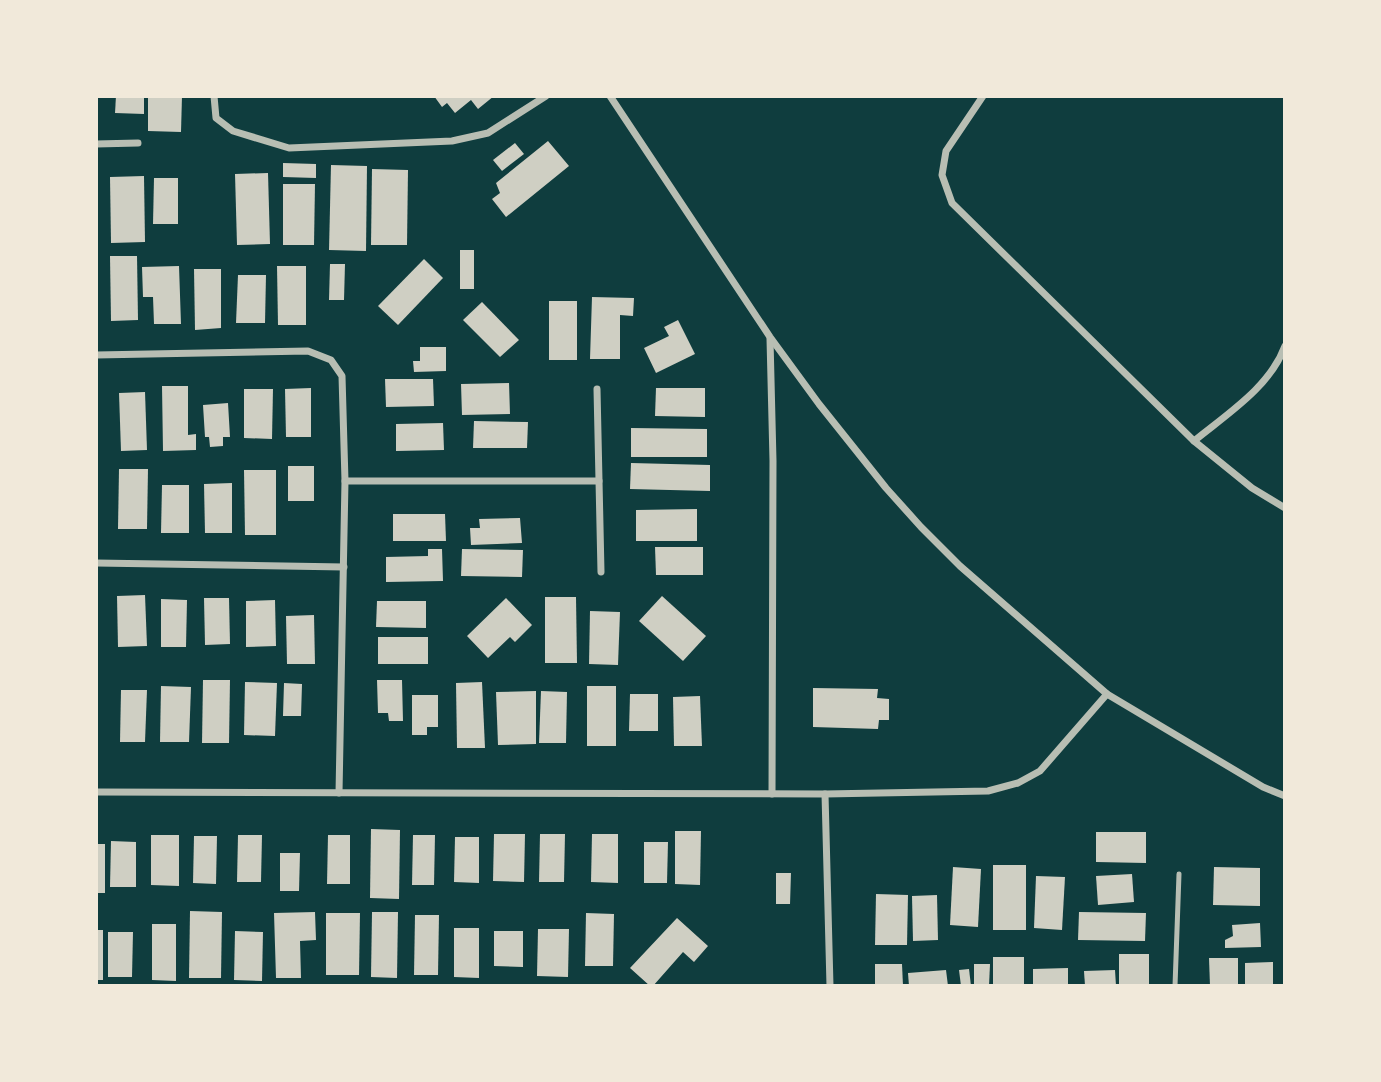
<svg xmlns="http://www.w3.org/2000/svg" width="1381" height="1082" viewBox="0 0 1381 1082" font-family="Quicksand,sans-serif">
	<rect width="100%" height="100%" fill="#0f3d3e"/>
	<g fill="#cfcfc3">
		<path d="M116,96H144V114L115,113Z"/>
		<path d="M148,96H182L181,132L148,131Z"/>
		<path d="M434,96H494L478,109L471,100L455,113L447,103L442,107Z"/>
		<path d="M548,141L569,166L506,217L492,199L500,193L496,183Z"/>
		<path d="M515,143L524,154L502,171L493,160Z"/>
		<path d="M283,163L316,164V178L283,177Z"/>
		<path d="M331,165L367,166L366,251L329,250Z"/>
		<path d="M372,169L408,170L407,245H371Z"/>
		<path d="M268,173L270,244L237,245L235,174Z"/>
		<path d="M144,176L145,242L111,243L110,177Z"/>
		<path d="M154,178H178V224H153Z"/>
		<path d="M283,184H315L314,245H283Z"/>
		<rect x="460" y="250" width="14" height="39"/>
		<path d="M110,256H137L138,320L111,321Z"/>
		<path d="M424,259L443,278L398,325L378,306Z"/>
		<path d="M330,264H345L344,300H329Z"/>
		<path d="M179,266L181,324H154L153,297H143L142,267Z"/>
		<path d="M277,266H306V325H278Z"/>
		<path d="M194,269H221V328L195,330Z"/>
		<path d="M238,275H266L265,323H236Z"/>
		<path d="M592,297L634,298L633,316L620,315V359H590Z"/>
		<rect x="549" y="301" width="28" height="59"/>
		<path d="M482,302L519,340L500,357L463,320Z"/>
		<path d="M678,320L695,354L656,373L644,348L669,336L664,327Z"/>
		<path d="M420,347H446V371L414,372L413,361H420Z"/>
		<path d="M385,379H433L434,406L386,407Z"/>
		<path d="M509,383L510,414L462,415L461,384Z"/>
		<path d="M162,386H188V435L196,434V450L163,451Z"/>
		<path d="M311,388V437H286L285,389Z"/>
		<path d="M656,388H705V417L655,416Z"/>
		<path d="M244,389H273L272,439L244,438Z"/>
		<path d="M145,392L147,450L121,451L119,393Z"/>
		<path d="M228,403L230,437H223V446L210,447L209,437H205L203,405Z"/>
		<path d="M474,421L528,422L527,448H473Z"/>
		<path d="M443,423L444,450L396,451V424Z"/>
		<path d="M631,428L707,429V457H631Z"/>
		<path d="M631,463L710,465V491L630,489Z"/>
		<rect x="288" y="466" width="26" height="35"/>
		<path d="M119,469H148L147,529H118Z"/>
		<path d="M244,470H276V535H245Z"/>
		<path d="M232,483V533H205L204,484Z"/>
		<path d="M162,485H189V533H161Z"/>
		<path d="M697,509V541H636V510Z"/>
		<path d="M393,514H445L446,541H393Z"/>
		<path d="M520,518L522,543L471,545L470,528H480L479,519Z"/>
		<path d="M655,547H703V575H656Z"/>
		<path d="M428,549H442L443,581L386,582V557L428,556Z"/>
		<path d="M462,549L523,550L522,577L461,576Z"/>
		<path d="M145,595L147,646L118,647L117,596Z"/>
		<path d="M662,596L706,636L683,661L639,621Z"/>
		<path d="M545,597H576L577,663H545Z"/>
		<path d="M204,598H229L230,644L205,645Z"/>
		<path d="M506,598L532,625L515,642L510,637L488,658L467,636Z"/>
		<path d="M161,599L187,600L186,647H161Z"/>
		<path d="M275,600L276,646L246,647V601Z"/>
		<path d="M377,601H426V628L376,627Z"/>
		<path d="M590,611L620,612L618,665L589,664Z"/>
		<path d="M314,615L315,664H287L286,616Z"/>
		<rect x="378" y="637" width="50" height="27"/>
		<path d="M203,680H230L229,743H202Z"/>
		<path d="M377,680H402L403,721H389L388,713H378Z"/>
		<path d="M245,682L277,683L275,736L244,735Z"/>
		<path d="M482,682L485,748H457L456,683Z"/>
		<path d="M284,683L302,684L301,716H283Z"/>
		<path d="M161,686L191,687L189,742H160Z"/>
		<rect x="587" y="686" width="29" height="60"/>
		<path d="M813,688L878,689L877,698L889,699V720H879L878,729L813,727Z"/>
		<path d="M121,690H147L145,742H120Z"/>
		<path d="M536,691V744L498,745L496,692Z"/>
		<path d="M541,691L567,692L566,743H539Z"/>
		<path d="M630,694H658V731H629Z"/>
		<path d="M412,695H438V727H427V735H412Z"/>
		<path d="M700,696L702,746H674L673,697Z"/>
		<path d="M371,829L400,830L399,899L370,898Z"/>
		<path d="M675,831H701L700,885L675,884Z"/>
		<path d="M1096,832H1146V863L1096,862Z"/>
		<path d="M494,834H525L524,882L493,881Z"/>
		<path d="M540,834H565L564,882H539Z"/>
		<path d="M592,834H618V883L591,882Z"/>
		<path d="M151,835H179V886L151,885Z"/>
		<path d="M238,835H262L261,882H237Z"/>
		<path d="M328,835H350V884H327Z"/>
		<path d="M413,835H435L434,885H412Z"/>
		<path d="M194,836H217L216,884L193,883Z"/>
		<path d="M455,837H479V883L454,882Z"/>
		<path d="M111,841L136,842V887H110Z"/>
		<path d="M644,842H668L667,883H644Z"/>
		<rect x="96" y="844" width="9" height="49"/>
		<path d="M280,853H300L299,891H280Z"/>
		<rect x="993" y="865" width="33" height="65"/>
		<path d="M953,867L981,869L978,927L950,925Z"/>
		<path d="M1214,867L1260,868V906L1213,905Z"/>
		<path d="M776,873H791L790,904H776Z"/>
		<path d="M1132,874L1134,902L1098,905L1096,876Z"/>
		<path d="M1036,876L1065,877L1062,930L1034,928Z"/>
		<path d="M876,894L908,895L907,945H875Z"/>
		<path d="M937,895L938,940L913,941L912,896Z"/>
		<path d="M190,911L222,912L221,978H189Z"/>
		<path d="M315,912L316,940L300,941L301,978H276L274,913Z"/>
		<path d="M372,912H398L397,978L371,977Z"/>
		<path d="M1079,912L1146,913L1145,941L1078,940Z"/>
		<path d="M326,913H360L359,975H326Z"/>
		<path d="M586,913L614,914L613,966H585Z"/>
		<path d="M415,915H439L438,975H414Z"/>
		<path d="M677,918L708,946L694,962L683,952L653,986H650L630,968Z"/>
		<path d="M1260,923L1261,947L1225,948V940L1233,936L1232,925Z"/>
		<path d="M152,924H176V981L152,980Z"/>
		<path d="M454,928H479V978L454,977Z"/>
		<path d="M538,929H569L568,977L537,976Z"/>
		<rect x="96" y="930" width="7" height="50"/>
		<path d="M235,931L263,932L262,981L234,980Z"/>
		<path d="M494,931H523V967L494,966Z"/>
		<path d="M108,932H133L132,977H108Z"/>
		<rect x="1119" y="954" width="30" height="32"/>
		<rect x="993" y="957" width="31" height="29"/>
		<path d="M1209,958H1238V986H1210Z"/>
		<path d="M1273,962V986H1245V963Z"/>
		<path d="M875,964H902L903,986H875Z"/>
		<path d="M974,964H990L989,986H974Z"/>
		<path d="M1068,968V986H1033V969Z"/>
		<path d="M969,969L971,986H961L959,970Z"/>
		<path d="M946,970L948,986H909L908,973Z"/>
		<path d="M1115,970L1116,986H1085L1084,971Z"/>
	</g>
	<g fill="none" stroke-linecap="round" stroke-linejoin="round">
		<path stroke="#b8beb3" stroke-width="5" d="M1175,986L1179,874"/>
		<g stroke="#b8beb3" stroke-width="7">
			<path d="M214,96L216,118L233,131L289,148L452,141L488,133L546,96"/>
			<path d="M610,96L770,337L819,404L886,488L921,527L960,566L1107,694L1263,787L1285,796"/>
			<path d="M983,96L946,151L942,175L952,203L1194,441L1252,488L1285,508"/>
			<path d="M96,144L138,143"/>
			<path d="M770,339L773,461L772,794"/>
			<path d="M96,355L308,351L331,360L342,376L345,481L339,793"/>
			<path d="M597,389L601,572"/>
			<path d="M1194,441C1227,414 1270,387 1285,346"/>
			<path d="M345,481H599"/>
			<path d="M96,563L344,567"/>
			<path d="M96,792L825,794L988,791L1018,783L1040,771L1107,694"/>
			<path d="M825,794L830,986"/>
		</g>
	</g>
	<rect width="1381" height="1082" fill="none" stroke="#f1e9da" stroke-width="196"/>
</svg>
